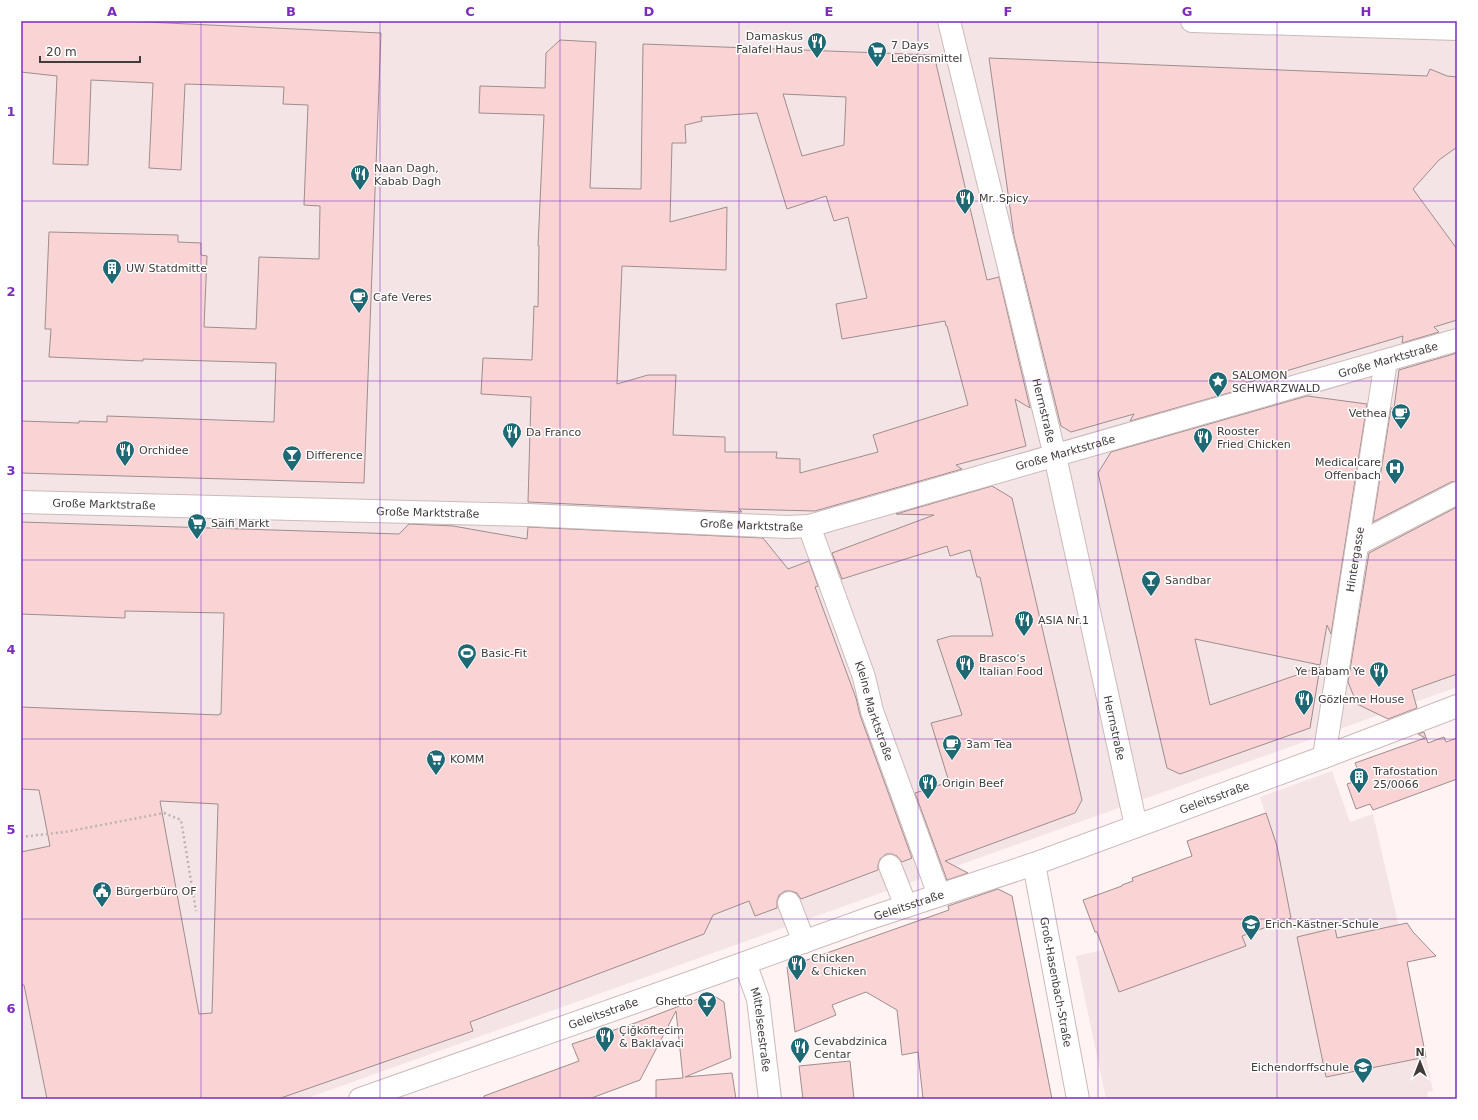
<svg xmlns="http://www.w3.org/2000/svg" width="1478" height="1120" viewBox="0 0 1478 1120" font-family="'DejaVu Sans',sans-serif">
	<rect width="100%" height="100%" fill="#fff3f4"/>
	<g fill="#f5e4e5">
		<path d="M21,21H1457V687L305,1099H21Z"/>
		<path d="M1332,771L1350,822L1373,814L1407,962L1433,1091L1427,1092L1428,1099H1106L1076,956L1103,950L1083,900L1122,886V885L1133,881L1132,877L1146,872L1148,876L1194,860L1187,841L1265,813L1260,797Z"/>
	</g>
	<g fill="#fad4d5" stroke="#9e8d8e" fill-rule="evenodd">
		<path d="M21,21H124L381,33L364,483L21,473V421L79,423V421L107,422V416L274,422L276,363L143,359V361L49,357L51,329H45L49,232L178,235V242L201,243V255L207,256L204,327L256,329L259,257L319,259L320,206L304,205L308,105L283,104L284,87L185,84L181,170L149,168L153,83L91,80L88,165L53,164L57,76L21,72Z"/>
		<path d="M560,40L596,42L590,188L641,189L643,44L934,55L987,280L999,277L1030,408L1015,399L1026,446L956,465L962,469L815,511L739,509L742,512L528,502L531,397L481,394L483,358L532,360L534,306L538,307L539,246H538L544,115L479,113L480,86L545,88L546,53ZM783,94L846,97L844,145L802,156ZM757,113L787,209L826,196L834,221L848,217L867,298L836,304L842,339L945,321L946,326H947L968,405L873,435L878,452L800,473V459L776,458L777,452H725V437L673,435L676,375H648L617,384L622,266L726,270L727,207L670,222L672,143H686L685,125L702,121L701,117Z"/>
		<path d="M989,58L1427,76L1430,69L1447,76L1457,77V147L1439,160L1413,189L1457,249V320L1434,327L1439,332L1402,343L1403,336L1236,386L1246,388L1130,421L1134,414L1071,432L1061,426L1014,236Z"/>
		<path d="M1457,353V481L1451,482L1373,522L1391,408H1394L1399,370Z"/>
		<path d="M1307,396L1367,404L1331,634L1327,625L1320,665L1195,639L1210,705L1320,667L1310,728L1180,774L1167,768L1098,473L1111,452Z"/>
		<path d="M992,486L1012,498L1082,800L1075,813L945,861L968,873L947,880L915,793L949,782L931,723L962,715L937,640L951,636H993L980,577H977L970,550L950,556L947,546L842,579L832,553L934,515L896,514Z"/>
		<path d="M1457,507V674L1412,690L1417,708L1388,719L1357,704L1348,682L1369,553Z"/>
		<path d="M21,522L399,534L409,524L453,526L527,539L528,527L763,538L788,569L809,561L818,586L815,587L856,698L860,715L912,858L902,862L897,856L892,854H886L880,859L878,865V870L801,899L797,893L791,891H785L779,895L777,901V908L755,916L749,901L713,915L704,934L470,1022L473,1031L278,1099H47L24,985H21V852L50,846L39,790L21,789V707L219,715V714H221L224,613L125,611V618L21,614ZM160,801L218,804L212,1013L199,1014Z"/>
		<path d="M1424,732L1428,743L1444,737L1446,742L1457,738V779L1373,810L1370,804L1356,809L1347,784L1362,779L1355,763L1425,738L1418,734Z"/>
		<path d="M1266,813L1277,846L1291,918L1242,936L1246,946L1119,992L1097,932H1095L1083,900L1122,886V885L1133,881L1132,878L1192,856L1187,841Z"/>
		<path d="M998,889L1012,896L1052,1099H923L918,1052L902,1055L897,1010L866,992L832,1005L836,1015L795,1032L787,967L949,910L948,906Z"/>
		<path d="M1407,923L1413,932L1436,956L1407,962L1426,1057L1326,1077L1297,937L1335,928L1337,938Z"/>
		<path d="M711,994L724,1002L731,1058L685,1077L732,1073L736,1099H656V1080L683,1078L676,1011L640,1080L589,1099H484V1096L579,1061L572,1044L635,1023Z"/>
		<path d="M850,1061L854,1099H803L799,1066Z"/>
	</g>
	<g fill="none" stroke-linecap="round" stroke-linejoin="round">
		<defs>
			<g id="minor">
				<path id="s1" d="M949,21L1055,456L1136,826"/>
				<path d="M1192,21L1457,29"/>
				<path id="s2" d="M21,502L528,515L787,527L809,526L1457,340"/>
				<path id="s3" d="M809,526L864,677L872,711L939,895"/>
				<path d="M1358,544L1457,493"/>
				<path id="s4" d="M1324,757L1386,361"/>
				<path id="s5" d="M1034,864L1078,1099"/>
				<path d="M890,866L906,906"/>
				<path d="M789,903L804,942"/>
				<path id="s6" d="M745,963L758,999L770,1099"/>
				<path id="s7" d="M360,1099L686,984L867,919L1034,864L1324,757L1457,706"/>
			</g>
		</defs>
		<use href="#minor" stroke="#ccbabb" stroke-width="24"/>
		<path stroke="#bdb3b3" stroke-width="2.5" stroke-dasharray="2 3" stroke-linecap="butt" d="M21,837L65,832L164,813L181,820L196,911"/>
		<use href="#minor" stroke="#fff" stroke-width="22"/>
	</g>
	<path fill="none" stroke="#7b2cbf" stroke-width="1" stroke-opacity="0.55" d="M201,21V1099M380,21V1099M560,21V1099M739,21V1099M918,21V1099M1098,21V1099M1277,21V1099M21,201H1457M21,381H1457M21,560H1457M21,739H1457M21,919H1457"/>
	<defs>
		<symbol id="restaurant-pin" viewBox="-11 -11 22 30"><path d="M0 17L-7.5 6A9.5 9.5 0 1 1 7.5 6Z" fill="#1f6975" stroke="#fff"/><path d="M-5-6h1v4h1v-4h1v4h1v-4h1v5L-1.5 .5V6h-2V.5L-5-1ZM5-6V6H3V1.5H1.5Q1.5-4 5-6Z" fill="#fff"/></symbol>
		<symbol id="supermarket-pin" viewBox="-11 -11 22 30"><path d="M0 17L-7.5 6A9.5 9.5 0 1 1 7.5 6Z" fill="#1f6975" stroke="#fff"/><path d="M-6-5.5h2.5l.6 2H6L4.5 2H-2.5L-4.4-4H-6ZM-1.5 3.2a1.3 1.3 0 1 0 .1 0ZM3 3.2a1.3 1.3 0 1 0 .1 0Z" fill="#fff"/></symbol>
		<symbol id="building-pin" viewBox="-11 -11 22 30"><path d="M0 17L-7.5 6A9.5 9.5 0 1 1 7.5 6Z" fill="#1f6975" stroke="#fff"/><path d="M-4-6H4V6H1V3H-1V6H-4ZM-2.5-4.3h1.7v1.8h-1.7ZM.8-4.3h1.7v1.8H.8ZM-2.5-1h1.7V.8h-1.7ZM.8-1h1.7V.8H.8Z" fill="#fff"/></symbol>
		<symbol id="cafe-pin" viewBox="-11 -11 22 30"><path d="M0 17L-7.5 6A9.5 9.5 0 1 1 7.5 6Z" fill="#1f6975" stroke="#fff"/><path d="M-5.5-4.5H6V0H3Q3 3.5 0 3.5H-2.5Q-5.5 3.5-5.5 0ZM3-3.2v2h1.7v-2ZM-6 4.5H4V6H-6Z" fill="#fff"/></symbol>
		<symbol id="sight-pin" viewBox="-11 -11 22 30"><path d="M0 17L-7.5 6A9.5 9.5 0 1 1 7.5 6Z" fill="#1f6975" stroke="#fff"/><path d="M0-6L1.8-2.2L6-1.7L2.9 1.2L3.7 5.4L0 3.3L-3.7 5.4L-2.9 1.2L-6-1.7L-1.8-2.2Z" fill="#fff"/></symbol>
		<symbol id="bar-pin" viewBox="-11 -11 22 30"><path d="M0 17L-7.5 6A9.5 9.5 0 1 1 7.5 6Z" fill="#1f6975" stroke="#fff"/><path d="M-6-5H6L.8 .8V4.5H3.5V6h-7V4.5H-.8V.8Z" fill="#fff"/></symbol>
		<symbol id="hospital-pin" viewBox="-11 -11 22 30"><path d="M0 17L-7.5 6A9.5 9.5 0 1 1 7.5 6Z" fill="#1f6975" stroke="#fff"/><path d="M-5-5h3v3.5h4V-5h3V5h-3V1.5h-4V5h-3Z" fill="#fff"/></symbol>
		<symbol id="stadium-pin" viewBox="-11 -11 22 30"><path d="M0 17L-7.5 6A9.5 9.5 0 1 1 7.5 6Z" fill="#1f6975" stroke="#fff"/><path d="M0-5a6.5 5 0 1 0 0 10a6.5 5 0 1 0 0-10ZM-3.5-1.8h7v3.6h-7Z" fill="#fff"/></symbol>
		<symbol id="civic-pin" viewBox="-11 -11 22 30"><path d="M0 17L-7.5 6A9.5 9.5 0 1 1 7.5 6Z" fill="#1f6975" stroke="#fff"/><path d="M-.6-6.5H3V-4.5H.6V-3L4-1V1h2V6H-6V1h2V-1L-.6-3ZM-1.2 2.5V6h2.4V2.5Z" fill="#fff"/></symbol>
		<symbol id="school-pin" viewBox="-11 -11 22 30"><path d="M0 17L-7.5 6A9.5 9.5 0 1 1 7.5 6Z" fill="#1f6975" stroke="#fff"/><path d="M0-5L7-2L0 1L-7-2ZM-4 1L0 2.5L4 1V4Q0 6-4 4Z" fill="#fff"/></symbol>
	</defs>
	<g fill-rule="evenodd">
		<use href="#restaurant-pin" x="806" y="31" width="22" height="30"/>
		<use href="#supermarket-pin" x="866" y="40" width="22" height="30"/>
		<use href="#restaurant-pin" x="349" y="163" width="22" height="30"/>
		<use href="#restaurant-pin" x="954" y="187" width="22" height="30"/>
		<use href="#building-pin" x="101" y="257" width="22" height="30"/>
		<use href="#cafe-pin" x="348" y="286" width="22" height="30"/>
		<use href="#sight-pin" x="1207" y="370" width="22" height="30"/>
		<use href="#cafe-pin" x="1390" y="402" width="22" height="30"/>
		<use href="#restaurant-pin" x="501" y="421" width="22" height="30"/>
		<use href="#restaurant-pin" x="1192" y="426" width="22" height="30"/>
		<use href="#restaurant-pin" x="114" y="439" width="22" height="30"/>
		<use href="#bar-pin" x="281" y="444" width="22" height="30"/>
		<use href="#hospital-pin" x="1384" y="457" width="22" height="30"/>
		<use href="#supermarket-pin" x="186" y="512" width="22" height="30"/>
		<use href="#bar-pin" x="1140" y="569" width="22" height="30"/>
		<use href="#restaurant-pin" x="1013" y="609" width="22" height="30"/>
		<use href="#stadium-pin" x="456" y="642" width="22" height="30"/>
		<use href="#restaurant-pin" x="954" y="653" width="22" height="30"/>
		<use href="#restaurant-pin" x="1368" y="660" width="22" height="30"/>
		<use href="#restaurant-pin" x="1293" y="688" width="22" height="30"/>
		<use href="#cafe-pin" x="941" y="733" width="22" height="30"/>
		<use href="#supermarket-pin" x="425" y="748" width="22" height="30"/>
		<use href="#building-pin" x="1348" y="766" width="22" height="30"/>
		<use href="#restaurant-pin" x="917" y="772" width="22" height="30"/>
		<use href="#civic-pin" x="91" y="880" width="22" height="30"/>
		<use href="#school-pin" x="1240" y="913" width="22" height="30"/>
		<use href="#restaurant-pin" x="786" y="953" width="22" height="30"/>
		<use href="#bar-pin" x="696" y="990" width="22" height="30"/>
		<use href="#restaurant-pin" x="594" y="1025" width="22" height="30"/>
		<use href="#restaurant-pin" x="789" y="1036" width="22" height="30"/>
		<use href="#school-pin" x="1352" y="1056" width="22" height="30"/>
	</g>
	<g text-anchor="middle" stroke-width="3" stroke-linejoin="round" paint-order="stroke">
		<g font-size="11" fill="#423b3b" stroke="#fff" text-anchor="start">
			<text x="803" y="40" text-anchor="end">Damaskus<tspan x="803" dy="13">Falafel Haus</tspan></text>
			<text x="891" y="49">7 Days<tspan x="891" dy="13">Lebensmittel</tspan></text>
			<text x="374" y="172">Naan Dagh,<tspan x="374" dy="13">Kabab Dagh</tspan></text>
			<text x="979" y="202">Mr. Spicy</text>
			<text x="126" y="272">UW Statdmitte</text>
			<text x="373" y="301">Cafe Veres</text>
			<text x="1232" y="379">SALOMON<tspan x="1232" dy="13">SCHWARZWALD</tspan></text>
			<text x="1387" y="417" text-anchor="end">Vethea</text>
			<text x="1217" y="435">Rooster<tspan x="1217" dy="13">Fried Chicken</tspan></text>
			<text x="526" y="436">Da Franco</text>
			<text x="139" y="454">Orchidee</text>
			<text x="306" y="459">Difference</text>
			<text x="1381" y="466" text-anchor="end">Medicalcare<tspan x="1381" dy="13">Offenbach</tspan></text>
			<text x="211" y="527">Saifi Markt</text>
			<text x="1165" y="584">Sandbar</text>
			<text x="1038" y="624">ASIA Nr.1</text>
			<text x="481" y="657">Basic-Fit</text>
			<text x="979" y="662">Brasco‘s<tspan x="979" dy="13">Italian Food</tspan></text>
			<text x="1365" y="675" text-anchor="end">Ye Babam Ye</text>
			<text x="1318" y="703">Gözleme House</text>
			<text x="966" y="748">3am Tea</text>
			<text x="450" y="763">KOMM</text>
			<text x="1373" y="775">Trafostation<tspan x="1373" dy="13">25/0066</tspan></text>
			<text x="942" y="787">Origin Beef</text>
			<text x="116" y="895">Bürgerbüro OF</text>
			<text x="1265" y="928">Erich-Kästner-Schule</text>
			<text x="811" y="962">Chicken<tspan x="811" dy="13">&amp; Chicken</tspan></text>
			<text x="693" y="1005" text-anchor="end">Ghetto</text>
			<text x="619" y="1034">Çiğköftecim<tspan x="619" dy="13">&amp; Baklavaci</tspan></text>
			<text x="814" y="1045">Cevabdzinica<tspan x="814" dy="13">Centar</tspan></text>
			<text x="1349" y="1071" text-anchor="end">Eichendorffschule</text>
		</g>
		<g font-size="11" fill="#423b3b" stroke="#fff">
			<text dy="4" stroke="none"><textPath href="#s2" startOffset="1391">Große Marktstraße</textPath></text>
			<text dy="4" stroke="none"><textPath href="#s1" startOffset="401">Herrnstraße</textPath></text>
			<text dy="4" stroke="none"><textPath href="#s2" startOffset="1055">Große Marktstraße</textPath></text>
			<text dy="4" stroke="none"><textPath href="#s2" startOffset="83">Große Marktstraße</textPath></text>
			<text dy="4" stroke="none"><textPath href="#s2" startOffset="407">Große Marktstraße</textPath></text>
			<text dy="4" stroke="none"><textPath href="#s2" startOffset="731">Große Marktstraße</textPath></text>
			<text dy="4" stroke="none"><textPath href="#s4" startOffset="200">Hintergasse</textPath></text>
			<text dy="4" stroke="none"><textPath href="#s3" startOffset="196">Kleine Marktstraße</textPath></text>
			<text dy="4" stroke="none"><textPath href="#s1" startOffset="726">Herrnstraße</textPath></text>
			<text dy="4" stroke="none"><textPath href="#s7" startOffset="906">Geleitsstraße</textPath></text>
			<text dy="4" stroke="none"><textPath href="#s7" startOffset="582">Geleitsstraße</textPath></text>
			<text dy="4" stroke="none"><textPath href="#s5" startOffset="120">Groß-Hasenbach-Straße</textPath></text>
			<text dy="4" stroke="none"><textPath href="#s7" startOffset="258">Geleitsstraße</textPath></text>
			<text dy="4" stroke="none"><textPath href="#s6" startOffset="69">Mittelseestraße</textPath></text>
		</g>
	</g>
	<rect width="1478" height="1120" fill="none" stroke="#ffffff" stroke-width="44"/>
	<g transform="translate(1420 1062)" stroke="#ffffff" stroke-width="3" paint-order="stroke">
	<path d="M0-3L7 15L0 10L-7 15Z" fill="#423b3b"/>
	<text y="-6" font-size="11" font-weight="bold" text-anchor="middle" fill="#423b3b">N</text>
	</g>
	<path d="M40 56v6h100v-6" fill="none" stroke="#423b3b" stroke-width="2"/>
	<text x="46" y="56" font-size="12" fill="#423b3b" stroke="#ffffff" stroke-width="3" paint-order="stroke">20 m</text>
	<rect x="22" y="22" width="1434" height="1076" fill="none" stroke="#7b2cbf" stroke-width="1.5"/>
	<g font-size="13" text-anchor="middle" font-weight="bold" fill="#7b2cbf">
		<text x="112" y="16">A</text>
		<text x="291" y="16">B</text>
		<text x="470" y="16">C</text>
		<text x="649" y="16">D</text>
		<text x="829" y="16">E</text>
		<text x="1008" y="16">F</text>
		<text x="1187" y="16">G</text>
		<text x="1366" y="16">H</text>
		<text x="11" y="116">1</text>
		<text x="11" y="296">2</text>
		<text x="11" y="475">3</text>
		<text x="11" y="654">4</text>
		<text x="11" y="834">5</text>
		<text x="11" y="1013">6</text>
	</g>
</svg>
